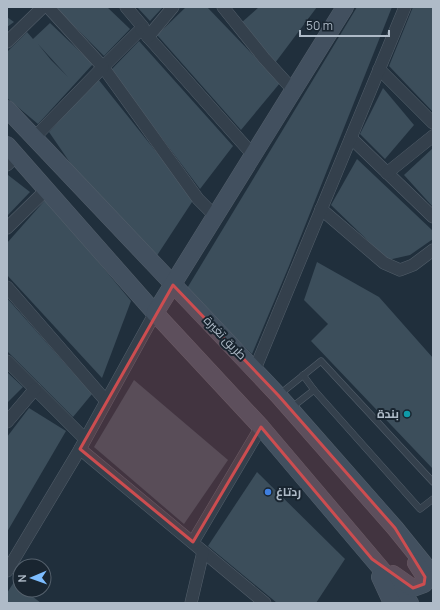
<svg xmlns="http://www.w3.org/2000/svg" width="440" height="610" viewBox="0 0 440 610" font-family="Manrope,Cairo,sans-serif">
	<rect width="100%" height="100%" fill="#202f3c"/>
	<g fill="#3c4e5b" fill-rule="evenodd">
		<path d="M55,7H107L130,29L104,56Z"/>
		<path d="M137,7H163L150,21Z"/>
		<path d="M186,7H207L280,83L241,130L157,35Z"/>
		<path d="M259,7H317L275,63L241,23Z"/>
		<path d="M357,7H392L289,266L252,354L186,290Z"/>
		<path d="M413,7H433V112L389,66Z"/>
		<path d="M7,17L14,22L7,27Z"/>
		<path d="M50,23L93,64L38,124L7,98V52L27,32L33,39ZM38,44L68,77L51,60Z"/>
		<path d="M139,41L233,146L200,189L111,70Z"/>
		<path d="M98,79L194,199L156,257L84,183L49,132Z"/>
		<path d="M383,88L414,125L385,159L360,134Z"/>
		<path d="M433,148V207L404,175Z"/>
		<path d="M357,159L433,231V239L410,255L388,260L331,205Z"/>
		<path d="M8,175L30,192L7,216V177Z"/>
		<path d="M46,199L131,301L102,378L7,275V243Z"/>
		<path d="M317,262L379,297L433,358V469L311,341L328,324L304,300Z"/>
		<path d="M7,298L92,394L73,417L7,351Z"/>
		<path d="M7,372L23,387L7,403Z"/>
		<path d="M134,380L228,460L184,524L94,447Z"/>
		<path d="M29,408L66,431L7,532V437Z"/>
		<path d="M257,472L345,559L316,603H277L208,546Z"/>
		<path d="M14,582L20,587V590H24L41,603H7V593Z"/>
	</g>
	<g fill="none" stroke-linecap="round" stroke-linejoin="round">
		<defs>
			<g id="lane">
				<path d="M303,375L314,390"/>
				<path d="M280,394L321,361L433,482"/>
				<path d="M291,408L314,390L420,509L433,499"/>
			</g>
			<g id="street">
				<path d="M126,7L143,27L103,67L198,199L215,216"/>
				<path d="M223,7L264,58L293,90"/>
				<path d="M141,29L253,155"/>
				<path d="M148,37L173,7"/>
				<path d="M7,42L43,7"/>
				<path d="M379,69L433,123"/>
				<path d="M34,138L103,67L48,7"/>
				<path d="M351,138L433,217"/>
				<path d="M7,165L17,155"/>
				<path d="M387,173L433,136"/>
				<path d="M321,209L384,263L400,270L413,265L433,250"/>
				<path d="M7,228L46,190"/>
				<path d="M7,287L106,401"/>
				<path d="M7,361L85,439"/>
				<path d="M255,369L405,7"/>
				<path d="M7,422L35,389"/>
				<path d="M80,449L265,603"/>
				<path d="M193,542L261,427"/>
				<path d="M7,571L80,449L155,313"/>
				<path d="M191,603L203,552"/>
			</g>
			<g id="secondary">
				<path d="M7,109L278,395L395,528L433,575"/>
				<path d="M7,145L155,313L261,427L410,603"/>
				<path d="M155,313L345,7"/>
				<path d="M393,574L413,588L424,584L425,577L416,563"/>
				<path d="M380,577L392,603"/>
			</g>
		</defs>
		<use href="#lane" stroke="#525e6a" stroke-width="7"/>
		<use href="#street" stroke="#525e6a" stroke-width="13"/>
		<use href="#secondary" stroke="#525e6a" stroke-width="18"/>
		<use href="#lane" stroke="#34404c" stroke-width="6"/>
		<use href="#street" stroke="#34404c" stroke-width="12"/>
		<use href="#secondary" stroke="#42505f" stroke-width="17"/>
	</g>
	<path fill="#cc4d50" fill-opacity="0.2" stroke="#cc4d50" stroke-width="3" stroke-linejoin="round" d="M173,285L278,395L395,528L425,577L424,584L413,588L372,559L261,427L193,542L80,449Z"/>
	<circle fill="#0f9aa8" stroke="#192530" stroke-width="1.5" cx="407" cy="414" r="4"/>
	<circle fill="#3f7fe0" stroke="#192530" stroke-width="1.5" cx="268" cy="492" r="4"/>
	<g text-anchor="middle" stroke-width="4" stroke-linejoin="round" paint-order="stroke">
		<g font-size="12" fill="#afbbc8" stroke="#192530">
			<text transform="translate(225 338) rotate(46)" y="4">طريق تغيرة</text>
		</g>
		<g font-size="12" font-weight="bold" fill="#afbbc8" stroke="#192530" text-anchor="end">
			<text x="399" y="418">بندة</text>
			<text x="276" y="496" text-anchor="start">ردتاغ</text>
		</g>
	</g>
	<rect width="440" height="610" fill="none" stroke="#afbbc8" stroke-width="16"/>
	<g transform="translate(32 578) rotate(268)"><circle r="19" fill="#192530" stroke="#55616d"/>
	<path d="M0-3L7 15L0 10L-7 15Z" fill="#7dbdff"/>
	<text y="-6" font-size="11" font-weight="bold" text-anchor="middle" fill="#afbbc8">N</text>
	</g>
	<path d="M300 30v6h89v-6" fill="none" stroke="#afbbc8" stroke-width="2"/>
	<text x="306" y="30" font-size="12" fill="#afbbc8" stroke="#192530" stroke-width="3" paint-order="stroke">50 m</text>
</svg>
